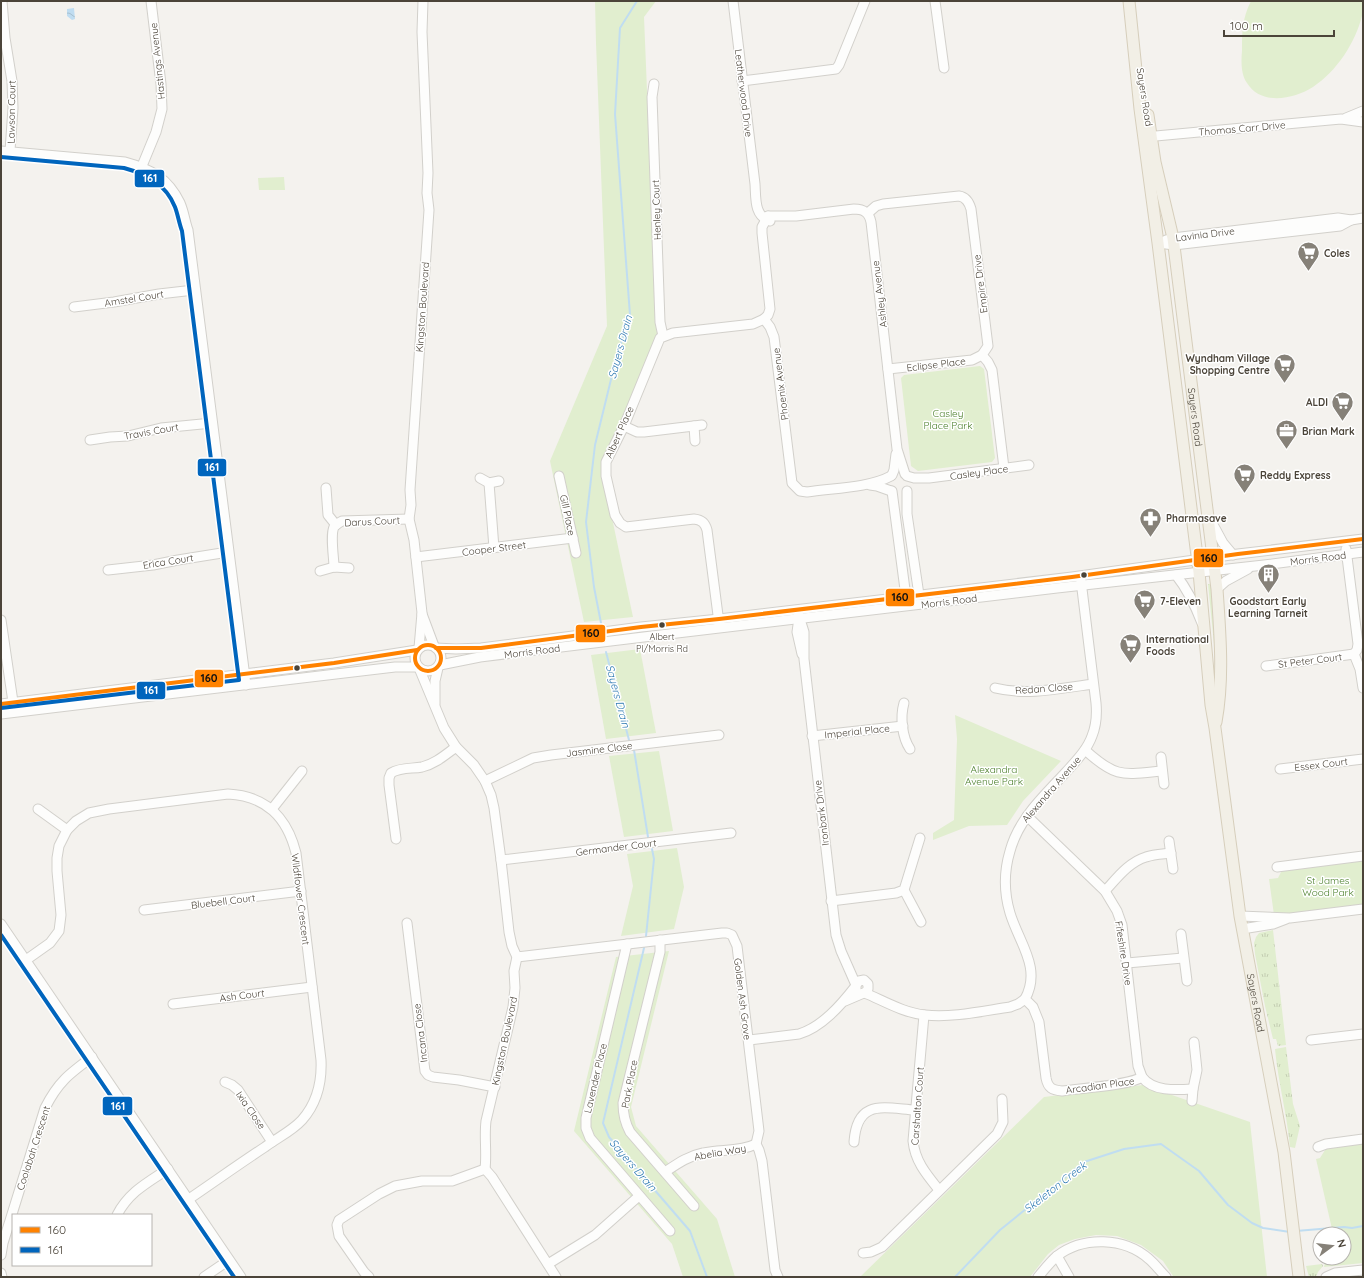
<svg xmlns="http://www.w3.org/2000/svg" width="1364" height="1278" viewBox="0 0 1364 1278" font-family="Quicksand,sans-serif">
	<defs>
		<pattern id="grass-tufts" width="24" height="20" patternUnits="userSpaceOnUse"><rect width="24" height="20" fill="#e1eecf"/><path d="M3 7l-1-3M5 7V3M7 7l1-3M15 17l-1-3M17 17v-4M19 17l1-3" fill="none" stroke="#c3cdb2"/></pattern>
		<pattern id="water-waves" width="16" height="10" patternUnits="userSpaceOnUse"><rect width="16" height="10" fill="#c0ddf1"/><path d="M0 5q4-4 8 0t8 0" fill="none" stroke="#a6bfcf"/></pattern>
	</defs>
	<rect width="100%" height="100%" fill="#f4f2ee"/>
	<g fill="url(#grass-tufts)">
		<path d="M1208,584H1210L1211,586L1217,634L1215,654Z"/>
		<path d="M1273,930L1286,1045L1278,1046L1276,1039H1273L1265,1006L1255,954L1254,943L1256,937L1259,933Z"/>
		<path d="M1286,1047L1293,1104L1300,1126L1295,1148L1290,1147C1287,1114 1278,1082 1275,1049Z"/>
		<path d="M1322,1264L1323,1266L1318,1272L1316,1277H1309L1306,1266Z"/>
	</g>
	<g fill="#e1eecf">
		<path d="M595,1H656L644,17L657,335L610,446L602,471L633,617L584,622L550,461L607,326L596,43Z"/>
		<path d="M1251,1H1363C1363,6 1364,11 1362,16C1355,43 1337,71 1313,87C1294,99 1261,106 1247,83C1241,75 1241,61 1242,51C1242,32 1242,19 1251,1Z"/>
		<path d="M284,177L285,190H259L258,178Z"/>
		<path d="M980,366L984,369L995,458L992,462L918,471L911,466L901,378L904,375Z"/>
		<path d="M640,649L656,733L606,739L591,655Z"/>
		<path d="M955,715L1061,761L1023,801L1007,825L969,826L933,840V833L954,820L957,739Z"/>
		<path d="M659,751L673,831L624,837L609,756Z"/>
		<path d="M677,848L684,887L674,929L621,936L633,886L627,854Z"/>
		<path d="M1363,859V905L1274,915L1269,879L1278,878L1282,870Z"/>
		<path d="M669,951L631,1107L636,1126L717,1219L735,1277H683L672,1244L574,1131L616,957Z"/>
		<path d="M1143,1085L1250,1122L1267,1277L1173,1276L1163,1261L1141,1245L1117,1236L1096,1235L1075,1239L1059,1245L1048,1254L1030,1277H860L1044,1097Z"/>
		<path d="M1363,1143V1263L1324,1267L1326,1258H1344V1234H1331L1332,1229L1316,1159L1320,1158L1327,1147Z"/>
	</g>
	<path fill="url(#water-waves)" d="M74,8L75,19L72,20L67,16V9Z"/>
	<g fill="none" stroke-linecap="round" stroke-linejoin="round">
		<g stroke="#c0ddf1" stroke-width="2">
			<path d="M601,623L594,587L586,522L595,445L616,359L630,315L615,114L620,28L637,1"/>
			<path d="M606,652L629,740"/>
			<path d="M634,750L648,837"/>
			<path d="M646,936L654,859L652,849"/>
			<path d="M644,948L603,1123L609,1137L690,1231L707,1277"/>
			<path d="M1296,1231L1344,1227L1352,1228L1363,1226"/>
			<path d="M955,1277L1000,1230L1084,1162L1124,1149L1161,1144L1199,1171L1228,1205L1252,1223L1263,1228L1290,1232"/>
		</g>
		<defs>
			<g id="minor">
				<path d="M2,1L5,38L12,81L13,108L10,151"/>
				<path d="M733,1L755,184C756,199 754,216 770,221"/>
				<path d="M935,1L944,68"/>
				<path d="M742,81L836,69L839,65L865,1"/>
				<path d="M654,84L652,97L660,322L663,336"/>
				<path d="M1346,118L1363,111"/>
				<path d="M1145,137L1341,119L1363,122"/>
				<path d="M1,151L125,162C151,169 168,178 180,203C184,212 185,222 188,230L246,685"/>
				<path d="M142,166L156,132L162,109L161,84L151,1"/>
				<path d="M868,213L876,206L883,204L959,196C966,197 969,202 971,209L988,346L982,355L988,362L992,370L1004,468"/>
				<path d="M768,216L762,227V233L770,309L768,315L764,319L770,327L774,337L792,483L800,491L807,492C832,488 869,488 891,476"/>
				<path d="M768,216H796L854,209C863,209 869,212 871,222L897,449L905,474"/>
				<path d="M1166,240L1173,238L1338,218L1351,220"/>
				<path d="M1158,243L1174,245L1340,226L1351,220L1363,218"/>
				<path d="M74,307L114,302L159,294L194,290"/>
				<path d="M888,369L972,360L982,355"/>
				<path d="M624,426L637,432H644L702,425"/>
				<path d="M694,426L695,441"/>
				<path d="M90,440L110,437L128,436L161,428L212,423"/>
				<path d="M892,475L894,470L896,454"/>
				<path d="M559,476L576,553"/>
				<path d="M907,476L914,478H929L1029,465"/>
				<path d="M480,478L489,483L499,481"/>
				<path d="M489,483L494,548"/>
				<path d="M870,485L877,486L891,491"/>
				<path d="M326,488L328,515L336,525"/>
				<path d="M892,491L906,597L909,600"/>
				<path d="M907,491V514L919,595"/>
				<path d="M1210,519L1223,543L1233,555"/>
				<path d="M1346,549L1358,644L1357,650L1354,654L1360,669L1363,688"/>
				<path d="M416,557L573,538"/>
				<path d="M334,567C334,558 330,535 334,527C336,524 339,523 342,521L409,519"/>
				<path d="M108,570L153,565L178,560L228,552"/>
				<path d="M320,571L334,567L349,568"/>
				<path d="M1176,575C1188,590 1195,605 1202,623"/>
				<path d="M1081,581L1096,703C1097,714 1096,726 1092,736C1087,750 1076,761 1066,772C1044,796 1019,818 1010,851C1004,871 1004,893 1010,913C1019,943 1042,968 1025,999L1033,1007L1039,1022L1046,1078C1048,1088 1052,1090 1062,1091C1081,1088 1128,1086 1142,1077C1153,1092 1177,1090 1193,1089"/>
				<path d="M1217,589L1226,581L1248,569"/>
				<path d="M798,613L804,632V659L836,935L841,951L856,985"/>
				<path d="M422,614L434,646"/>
				<path d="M799,618L797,632L802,654"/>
				<path d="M1,620L13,702"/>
				<path d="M719,623L707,530C705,523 702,520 694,519L626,527L620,523L615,515L606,476V462L624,426L660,338L673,333L753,324L764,319"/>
				<circle cx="428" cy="658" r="13"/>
				<path d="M419,648L422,613L414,540L409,519L411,505L410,490L429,210L427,193L428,173L422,32L423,1"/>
				<path d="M436,648L456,649L481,648L641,627L719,619L1072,577L1238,554L1363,539"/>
				<path d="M440,665L480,657L652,636L1057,588L1264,565L1363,552"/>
				<path d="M1266,666L1354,654"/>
				<path d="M419,668L444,728L456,747L474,765L485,781L491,795L494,808L501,860L509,932L512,946L517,957L514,971L515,988L513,1007L486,1121C484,1137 487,1153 485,1169L492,1177L556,1277"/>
				<path d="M995,688C1027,696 1062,688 1093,684"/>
				<path d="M904,703C900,717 902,737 910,749"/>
				<path d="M1,704L334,663L417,650"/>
				<path d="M435,704V681L438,668"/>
				<path d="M1,714L395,667H417"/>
				<path d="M812,736L903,726"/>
				<path d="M1085,750C1116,778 1122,775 1162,771"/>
				<path d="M1161,757L1164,784"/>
				<path d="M1280,769L1363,759"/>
				<path d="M485,781L533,758L551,755L719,735"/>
				<path d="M38,809L67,830"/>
				<path d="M272,809L302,771"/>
				<path d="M1027,816L1105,891L1117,911L1122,925L1138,1066L1142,1077"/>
				<path d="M396,839L389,785V778L391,773C401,767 412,769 422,767C435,764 445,755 456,747"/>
				<path d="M1169,841L1173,869"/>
				<path d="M501,860L731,833"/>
				<path d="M1277,867L1363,856"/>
				<path d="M904,890L921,922"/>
				<path d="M1105,891C1117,878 1129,862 1146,857C1154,854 1163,854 1171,853"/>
				<path d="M831,901L896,893L904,890L920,838"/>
				<path d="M144,910L301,891"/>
				<path d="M1240,916L1290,918L1363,909"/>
				<path d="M407,923L425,1071L428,1075L433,1077L459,1080L495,1087"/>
				<path d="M1,924L241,1277"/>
				<path d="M1242,929L1273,924L1286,919"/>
				<path d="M1181,934L1187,981"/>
				<path d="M660,940V952L623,1103C623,1114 625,1123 630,1132L694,1206"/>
				<path d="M627,944L586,1118V1128L590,1138L670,1231"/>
				<path d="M517,957L722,933H727L732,935L737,946L759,1131L756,1144L759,1150L762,1161L775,1270L778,1277"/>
				<path d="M26,960L50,943L59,931L61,915L57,871V858L59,846L67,830L76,821L89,813L109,809L228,794C266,796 287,817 296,853L321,1060C322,1082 317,1103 302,1120C292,1131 277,1138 265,1147C239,1164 214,1182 189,1199"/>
				<path d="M1127,963L1183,958"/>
				<path d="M865,993C884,1001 904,1013 925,1015C952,1018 983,1011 1010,1007L1018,1004L1025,999"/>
				<path d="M845,1001L866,992L868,989V984L864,980L859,981L856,985V990"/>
				<path d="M173,1004L312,987"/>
				<path d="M924,1015L913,1141C915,1161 926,1174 939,1190"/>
				<path d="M749,1040L799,1034C822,1027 841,1005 855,987"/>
				<path d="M1311,1040L1363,1034"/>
				<path d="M225,1082L232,1085L238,1090L272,1142"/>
				<path d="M1192,1101L1193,1089L1197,1070L1194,1042"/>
				<path d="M854,1142C857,1099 883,1108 915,1110"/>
				<path d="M1318,1147L1326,1144L1363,1139"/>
				<path d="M665,1172C677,1164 688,1156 703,1153C720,1149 740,1152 756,1144"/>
				<path d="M117,1215C129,1192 147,1183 168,1169"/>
				<path d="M863,1253L871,1252L882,1247L997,1134L1003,1122L1002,1099"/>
				<path d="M1,1255L3,1243L45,1108C58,1082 69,1074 92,1057"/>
				<path d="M1057,1256L1069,1277"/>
				<path d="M548,1264L595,1235L639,1196"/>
				<path d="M1,1273L2,1277"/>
				<path d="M204,1277L229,1260"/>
				<path d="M369,1277L364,1272L339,1236L337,1225L339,1220L379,1194L395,1186L422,1181H452L485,1169"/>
				<path d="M1038,1277C1044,1270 1050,1262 1057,1256C1083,1236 1124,1237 1149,1259C1155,1264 1160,1271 1166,1277"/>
				<path d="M1326,1277L1335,1273L1363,1270"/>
			</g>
			<g id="major">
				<path id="s1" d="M1129,1L1140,109L1158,243L1199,572L1211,705L1215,728L1240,916L1284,1152L1299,1277"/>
				<path id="s2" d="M1148,115L1155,162L1173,238L1217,589C1220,633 1224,678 1216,722"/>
			</g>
		</defs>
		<use href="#minor" stroke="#d2d0cb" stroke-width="11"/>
		<use href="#major" stroke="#d6cebb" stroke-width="13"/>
		<use href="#minor" stroke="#fdfdfc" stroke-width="9"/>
		<use href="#major" stroke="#f2efe6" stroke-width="11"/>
		<defs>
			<g id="bus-1">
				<circle cx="428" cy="658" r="13"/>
				<path d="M436,648H481L641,627L719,619L1072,577L1238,554L1363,539"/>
				<path d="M1,704L334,663L417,650"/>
			</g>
			<g id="bus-2">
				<path d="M1,157L124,168C146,174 166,184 175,207C178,215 179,223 182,231L239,680L1,708"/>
				<path d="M1,935L234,1277"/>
			</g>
		</defs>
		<use href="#bus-1" stroke="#fff" stroke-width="7"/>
		<use href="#bus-2" stroke="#fff" stroke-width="7"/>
		<use href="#bus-1" stroke="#ff8200" stroke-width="4"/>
		<use href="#bus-2" stroke="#0065bd" stroke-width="4"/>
	</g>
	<defs>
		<symbol id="supermarket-pin" viewBox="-11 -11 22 30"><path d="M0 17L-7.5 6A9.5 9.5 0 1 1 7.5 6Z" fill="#868178" stroke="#fff"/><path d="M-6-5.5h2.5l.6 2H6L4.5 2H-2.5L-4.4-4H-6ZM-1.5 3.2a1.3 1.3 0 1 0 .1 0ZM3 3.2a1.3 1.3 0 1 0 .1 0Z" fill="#fff"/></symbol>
		<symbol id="office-pin" viewBox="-11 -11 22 30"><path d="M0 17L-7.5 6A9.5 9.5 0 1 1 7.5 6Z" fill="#868178" stroke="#fff"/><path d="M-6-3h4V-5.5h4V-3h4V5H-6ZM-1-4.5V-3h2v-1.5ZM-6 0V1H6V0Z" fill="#fff"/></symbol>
		<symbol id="pharmacy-pin" viewBox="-11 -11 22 30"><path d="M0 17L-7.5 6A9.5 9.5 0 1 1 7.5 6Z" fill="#868178" stroke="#fff"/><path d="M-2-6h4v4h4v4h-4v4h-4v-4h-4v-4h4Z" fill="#fff"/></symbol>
		<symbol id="building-pin" viewBox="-11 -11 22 30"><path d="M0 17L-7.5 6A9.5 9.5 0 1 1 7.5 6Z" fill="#868178" stroke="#fff"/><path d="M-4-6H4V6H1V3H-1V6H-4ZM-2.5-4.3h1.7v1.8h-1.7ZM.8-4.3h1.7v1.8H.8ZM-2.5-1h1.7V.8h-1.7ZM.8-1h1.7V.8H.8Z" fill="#fff"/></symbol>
	</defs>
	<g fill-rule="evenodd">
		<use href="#supermarket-pin" x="1296" y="240" width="25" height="34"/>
		<use href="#supermarket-pin" x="1272" y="352" width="25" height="34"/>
		<use href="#supermarket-pin" x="1330" y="390" width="25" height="34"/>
		<use href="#office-pin" x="1274" y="418" width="25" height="34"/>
		<use href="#supermarket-pin" x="1232" y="462" width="25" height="34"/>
		<use href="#pharmacy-pin" x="1138" y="506" width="25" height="34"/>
		<use href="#building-pin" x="1256" y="562" width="25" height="34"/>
		<use href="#supermarket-pin" x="1132" y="588" width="25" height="34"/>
		<use href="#supermarket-pin" x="1118" y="632" width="25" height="34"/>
	</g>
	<g fill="#4b4439" stroke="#fff" stroke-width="1.5">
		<circle cx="1084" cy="575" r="3.5"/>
		<circle cx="662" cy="625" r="3.5"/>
		<circle cx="297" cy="668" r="3.5"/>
	</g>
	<g text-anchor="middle" stroke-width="3" stroke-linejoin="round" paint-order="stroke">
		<g font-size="9" fill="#4b4439" stroke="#fff">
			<text x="662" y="640">Albert<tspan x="662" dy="12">Pl/Morris Rd</tspan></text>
		</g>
		<g font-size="10" fill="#4b4439" stroke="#fff">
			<text transform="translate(157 61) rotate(-96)" y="4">Hastings Avenue</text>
			<text transform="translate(744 93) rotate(83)" y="4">Leatherwood Drive</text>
			<text transform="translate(1145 97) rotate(81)" y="4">Sayers Road</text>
			<text transform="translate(11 112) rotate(-89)" y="4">Lawson Court</text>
			<text transform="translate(1242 128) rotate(-5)" y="4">Thomas Carr Drive</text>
			<text transform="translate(656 210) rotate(-92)" y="4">Henley Court</text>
			<text transform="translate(1205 234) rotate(-7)" y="4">Lavinia Drive</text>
			<text transform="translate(980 284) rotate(-97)" y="4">Empire Drive</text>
			<text transform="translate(879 294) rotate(-97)" y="4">Ashley Avenue</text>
			<text transform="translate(134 298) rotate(-9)" y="4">Amstel Court</text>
			<text transform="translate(422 307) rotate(-86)" y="4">Kingston Boulevard</text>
			<text transform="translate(936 364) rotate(-7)" y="4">Eclipse Place</text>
			<text transform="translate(780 384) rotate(-97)" y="4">Phoenix Avenue</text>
			<text dy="4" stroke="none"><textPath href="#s2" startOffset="306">Sayers Road</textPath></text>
			<text transform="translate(151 431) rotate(-10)" y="4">Travis Court</text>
			<text transform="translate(619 432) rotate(-66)" y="4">Albert Place</text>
			<text transform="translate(979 472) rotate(-8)" y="4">Casley Place</text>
			<text transform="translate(568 515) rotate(78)" y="4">Gill Place</text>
			<text transform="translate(372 521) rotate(-3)" y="4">Darus Court</text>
			<text transform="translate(494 548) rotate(-7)" y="4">Cooper Street</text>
			<text transform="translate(1318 558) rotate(-7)" y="4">Morris Road</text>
			<text transform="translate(168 561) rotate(-9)" y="4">Erica Court</text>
			<text transform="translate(949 601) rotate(-7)" y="4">Morris Road</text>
			<text transform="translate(532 651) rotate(-7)" y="4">Morris Road</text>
			<text transform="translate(1310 660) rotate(-7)" y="4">St Peter Court</text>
			<text transform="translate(1044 688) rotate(-4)" y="4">Redan Close</text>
			<text transform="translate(857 731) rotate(-6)" y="4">Imperial Place</text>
			<text transform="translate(599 749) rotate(-7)" y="4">Jasmine Close</text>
			<text transform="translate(1321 764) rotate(-7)" y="4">Essex Court</text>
			<text transform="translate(1051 789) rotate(-49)" y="4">Alexandra Avenue</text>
			<text transform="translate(821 813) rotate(-97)" y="4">Ironbark Drive</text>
			<text transform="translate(616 847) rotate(-7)" y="4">Germander Court</text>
			<text transform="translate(301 899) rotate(83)" y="4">Wildflower Crescent</text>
			<text transform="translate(223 901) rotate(-7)" y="4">Bluebell Court</text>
			<text transform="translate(1124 953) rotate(81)" y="4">Fifeshire Drive</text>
			<text transform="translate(242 995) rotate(-7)" y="4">Ash Court</text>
			<text transform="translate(743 999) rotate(83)" y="4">Golden Ash Grove</text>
			<text dy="4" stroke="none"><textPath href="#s1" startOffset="1010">Sayers Road</textPath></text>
			<text transform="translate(420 1033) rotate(-97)" y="4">Incana Close</text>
			<text transform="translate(504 1041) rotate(-78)" y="4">Kingston Boulevard</text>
			<text transform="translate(595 1078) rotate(-77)" y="4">Lavender Place</text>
			<text transform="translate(629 1084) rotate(-79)" y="4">Park Place</text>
			<text transform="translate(1100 1085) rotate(-8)" y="4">Arcadian Place</text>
			<text transform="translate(917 1106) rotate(-86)" y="4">Carshalton Court</text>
			<text transform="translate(251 1110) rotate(55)" y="4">Ixia Close</text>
			<text transform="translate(33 1148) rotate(-72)" y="4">Coolabah Crescent</text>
			<text transform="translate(720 1152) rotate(-10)" y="4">Abelia Way</text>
		</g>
		<g font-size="10" font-weight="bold" fill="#4b4439" stroke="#fff" text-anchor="start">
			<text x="1324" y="257">Coles</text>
			<text x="1270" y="362" text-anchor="end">Wyndham Village<tspan x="1270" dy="12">Shopping Centre</tspan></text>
			<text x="1328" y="406" text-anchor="end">ALDI</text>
			<text x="1302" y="435">Brian Mark</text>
			<text x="1260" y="479">Reddy Express</text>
			<text x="1166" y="522">Pharmasave</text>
			<text x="1160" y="605">7-Eleven</text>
			<text x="1268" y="605" text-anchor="middle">Goodstart Early<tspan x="1268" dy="12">Learning Tarneit</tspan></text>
			<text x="1146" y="643">International<tspan x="1146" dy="12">Foods</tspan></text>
		</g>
		<g font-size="10" fill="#4a7f2a" stroke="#fff">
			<text x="948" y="417">Casley<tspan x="948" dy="12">Place Park</tspan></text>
			<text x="994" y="773">Alexandra<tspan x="994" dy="12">Avenue Park</tspan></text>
			<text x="1328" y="884">St James<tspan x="1328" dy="12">Wood Park</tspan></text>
		</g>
		<g font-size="11" font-style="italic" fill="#2e7ab2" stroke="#fff">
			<text transform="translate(620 347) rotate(-75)" y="4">Sayers Drain</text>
			<text transform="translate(618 696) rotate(75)" y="4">Sayers Drain</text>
			<text transform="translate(633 1165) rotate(49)" y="4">Sayers Drain</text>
			<text transform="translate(1055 1187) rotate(-38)" y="4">Skeleton Creek</text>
		</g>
	</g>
	<g stroke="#fff" stroke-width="1.5">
		<rect x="134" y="169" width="31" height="19" rx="4" fill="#0065bd"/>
		<rect x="197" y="458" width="30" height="19" rx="4" fill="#0065bd"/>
		<rect x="1193" y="548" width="31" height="20" rx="4" fill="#ff8200"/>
		<rect x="885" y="588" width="30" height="19" rx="4" fill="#ff8200"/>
		<rect x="575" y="624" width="31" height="19" rx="4" fill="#ff8200"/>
		<rect x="194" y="669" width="30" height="19" rx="4" fill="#ff8200"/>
		<rect x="136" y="681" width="30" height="19" rx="4" fill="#0065bd"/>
		<rect x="102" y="1096" width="31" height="20" rx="4" fill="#0065bd"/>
	</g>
	<g font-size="11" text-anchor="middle" font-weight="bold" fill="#fff">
		<text x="150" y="182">161</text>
		<text x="212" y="471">161</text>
		<text x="151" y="694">161</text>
		<text x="118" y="1110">161</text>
	</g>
	<g font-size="11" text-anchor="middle" font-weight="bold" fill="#111">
		<text x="1209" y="562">160</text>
		<text x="900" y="601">160</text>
		<text x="591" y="637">160</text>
		<text x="209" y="682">160</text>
	</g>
	<rect width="1364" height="1278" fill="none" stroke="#4b4439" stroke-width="4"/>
	<rect x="12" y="1214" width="140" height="52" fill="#ffffff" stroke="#b7b4b0"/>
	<rect x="20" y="1227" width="20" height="6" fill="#ff8200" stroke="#b7b4b0"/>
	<text x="48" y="1234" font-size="12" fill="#4b4439">160</text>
	<rect x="20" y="1247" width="20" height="6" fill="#0065bd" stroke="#b7b4b0"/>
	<text x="48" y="1254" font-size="12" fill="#4b4439">161</text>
	<g transform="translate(1332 1246) rotate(75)"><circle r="19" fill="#ffffff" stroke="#b7b4b0"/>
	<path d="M0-3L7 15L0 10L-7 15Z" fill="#868178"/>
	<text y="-6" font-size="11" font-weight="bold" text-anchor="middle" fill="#4b4439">N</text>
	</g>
	<path d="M1224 30v6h110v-6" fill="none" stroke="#4b4439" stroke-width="2"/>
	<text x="1230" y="30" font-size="12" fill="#4b4439" stroke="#ffffff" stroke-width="3" paint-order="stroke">100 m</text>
</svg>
